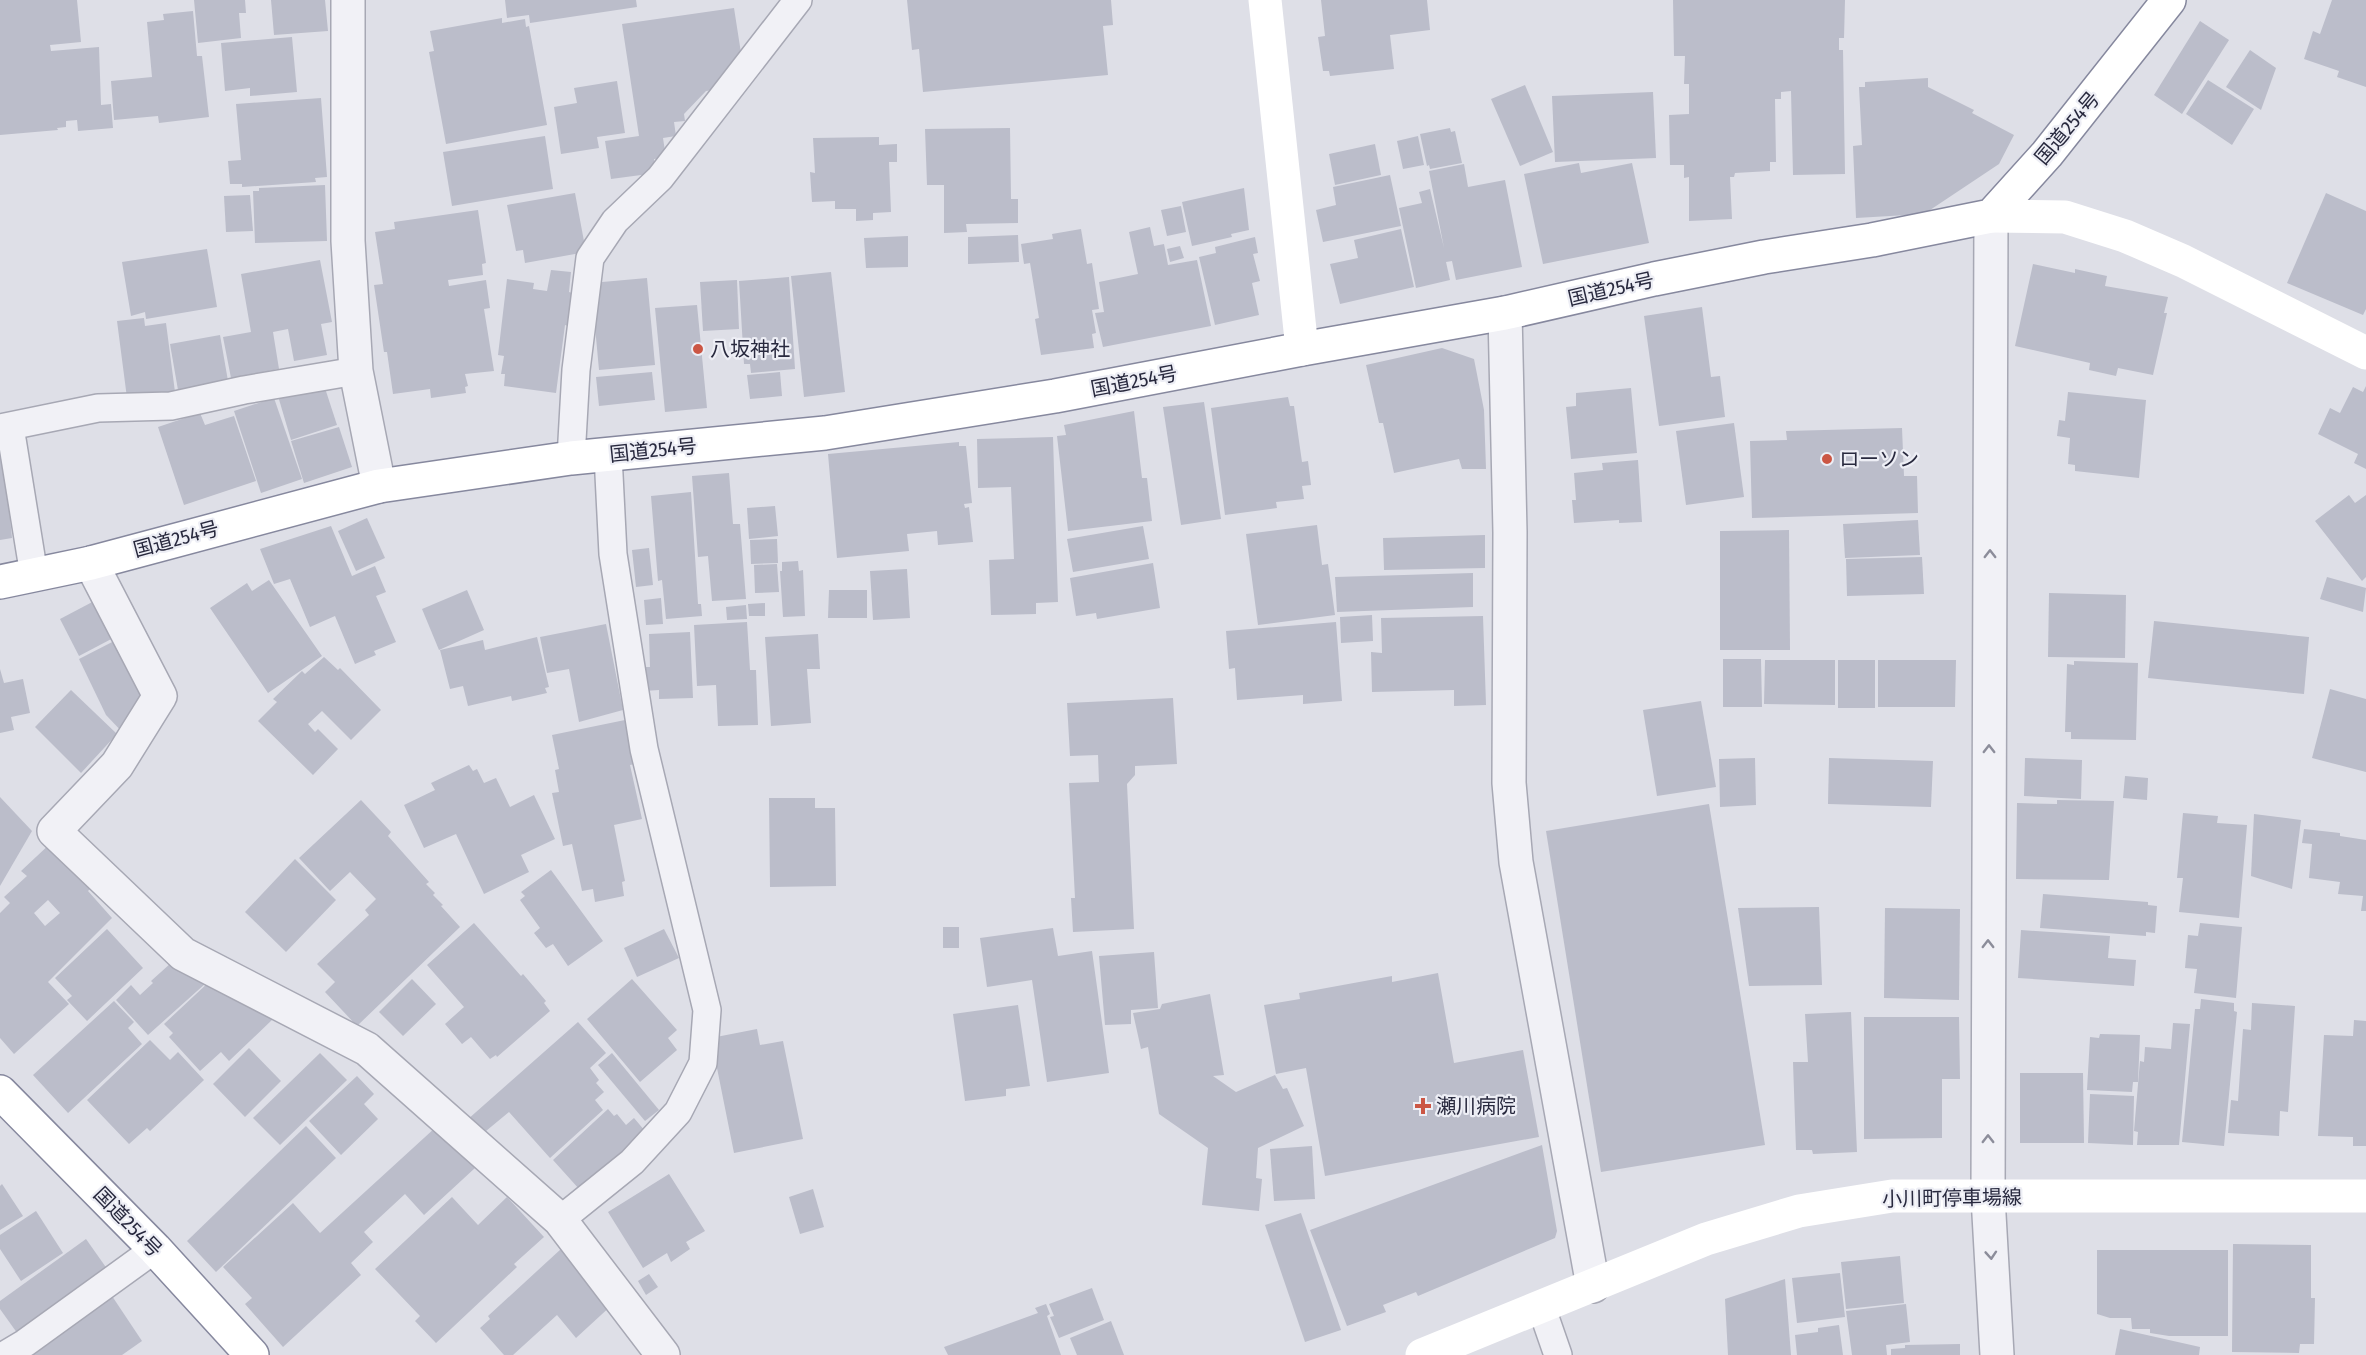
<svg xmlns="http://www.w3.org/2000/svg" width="2366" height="1355" viewBox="0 0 2366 1355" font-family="'Fira Sans Condensed','Noto Sans JP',sans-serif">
	<rect width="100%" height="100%" fill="#dedfe7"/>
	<g fill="#bbbdca" fill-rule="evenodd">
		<path d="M0,0H77L81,42L50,45L51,51L99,47L101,105L111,104L113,128L78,131L77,120L66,121V127L57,128L58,130L0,135Z"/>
		<path d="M194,0H245L246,13H239L241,38L198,43Z"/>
		<path d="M271,0H325L328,31L274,35Z"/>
		<path d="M505,0H636L637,7L530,23L529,15L507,18Z"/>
		<path d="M907,0H1111L1113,25L1103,26L1108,75L923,92L919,49L912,50Z"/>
		<path d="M1321,0H1427L1430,30L1390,35L1394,69L1330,76L1329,71H1323L1318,37L1325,36Z"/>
		<path d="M1673,0H1845L1844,38H1839V50H1843L1845,174L1793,175L1791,91L1781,92V99H1775L1776,162H1770V171L1735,173L1734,177H1730L1732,219L1689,221V177L1684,178V165H1670L1669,115L1689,114V84H1684L1685,56H1674Z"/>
		<path d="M2332,0H2366V87L2337,77L2339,71L2304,59L2313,31L2320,34Z"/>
		<path d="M734,8L741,53L713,90L706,91L684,114L685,121L674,122L676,136L663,138L666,158L654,159L656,173L611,179L605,141L639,136L622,24Z"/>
		<path d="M193,11L197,56H202L209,117L159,123L158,116L114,120L111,81L152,77L147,22L164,20L163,14Z"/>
		<path d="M502,18V23L525,19L526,27L529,26L547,125L446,144L429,52L434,51L430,31Z"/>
		<path d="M2200,21L2229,40L2182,114L2154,95Z"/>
		<path d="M292,37L297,92L250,96V88L225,91L221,43Z"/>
		<path d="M2250,50L2276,68L2261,110L2226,87Z"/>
		<path d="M1928,78V87L1974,110L1972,113L2014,135L1999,164L1924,214L1856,218L1853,146L1862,145L1859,87H1865V82Z"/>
		<path d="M2208,80L2254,109L2232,145L2186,114Z"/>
		<path d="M617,81L625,133L597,137L599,148L561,154L554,107L577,103L574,88Z"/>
		<path d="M1525,85L1553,152L1520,166L1491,99Z"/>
		<path d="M1653,92L1656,158L1555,162L1552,96Z"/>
		<path d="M321,98L327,177L315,178L316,182L242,187V184H230L228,161L241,160L236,104Z"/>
		<path d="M1010,128L1011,199H1018V223L966,224L967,232L944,233V185H927L925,129Z"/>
		<path d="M1450,128L1451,132L1455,131L1462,163L1430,169L1429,165L1427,166L1420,134Z"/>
		<path d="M545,136L553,189L452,206L443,152Z"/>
		<path d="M1418,136L1424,165L1403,169L1397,141Z"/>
		<path d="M879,137V145L897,144V162H889L891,212L873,213V220L856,221V209H835V201L812,202L810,172L815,173L813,138Z"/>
		<path d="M1375,144L1381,175L1335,185L1329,154Z"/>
		<path d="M1579,163L1581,173L1632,163L1649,243L1543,264L1524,174Z"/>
		<path d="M1464,164L1468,187L1505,180L1522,267L1456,280L1452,261L1446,262L1450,280L1416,288L1399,208L1422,203L1419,192L1430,189L1444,248L1429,171Z"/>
		<path d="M1390,175L1401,226L1323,242L1316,210L1336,205L1333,187Z"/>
		<path d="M325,185L327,241L255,243L253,191H259V188Z"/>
		<path d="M1244,188L1249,230L1231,234L1232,237L1192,246L1182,202Z"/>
		<path d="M575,193L586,252L525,263L523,250L516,251L507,205Z"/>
		<path d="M2326,193L2366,211V309L2363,315L2287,283Z"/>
		<path d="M250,195L253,231L226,232L224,196Z"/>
		<path d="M1181,206L1186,232L1167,236L1161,210Z"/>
		<path d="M478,210L486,263L482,264L483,275L448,280L449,286L486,280L490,308L484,309L494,371L465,374L468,386L465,387L466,393L431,398L430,389L393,394L387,352H384L374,285L383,284L375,232L395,229L394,222Z"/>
		<path d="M1150,227L1154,246L1164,244L1168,265L1197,260L1211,326L1103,347L1095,313L1104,312L1099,282L1138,274L1129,232Z"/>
		<path d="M1081,229L1087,264L1092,263L1099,309L1092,310L1096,333L1092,334L1094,348L1041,355L1035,319L1039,318L1030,263L1024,264L1021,244L1053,239L1052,234Z"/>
		<path d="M1401,229L1414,287L1340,304L1330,264L1358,258L1354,240Z"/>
		<path d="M1018,235L1019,262L968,264V237Z"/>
		<path d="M908,236V267L866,268L864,238Z"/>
		<path d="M1255,237L1258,253L1253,254L1260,281L1252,283L1259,315L1215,325L1199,257L1216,253L1215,247Z"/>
		<path d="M1180,246L1184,258L1170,262L1167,249Z"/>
		<path d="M207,249L217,307L146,319L145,312L131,316L122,262Z"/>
		<path d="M320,260L332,322L321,324L327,355L294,361L288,329L273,332L279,369L231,378L223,337L251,332L241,274Z"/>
		<path d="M2033,264L2075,273V269L2107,276L2105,286L2168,297L2164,313H2167L2153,375L2118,368L2116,376L2089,370L2090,363L2015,346Z"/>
		<path d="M551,270L571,272L569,292L572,293L568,326L565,325L556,393L504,386L505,374H501L504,356L498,355L507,279L534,283L533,289L547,291Z"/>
		<path d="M831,272L845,392L804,397L791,276Z"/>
		<path d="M789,277L795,369L751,373L750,364H744L739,281Z"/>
		<path d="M647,278L655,365L599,370L591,283Z"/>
		<path d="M737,280L739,329L703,331L700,282Z"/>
		<path d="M697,305L707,408L665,412L655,308Z"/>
		<path d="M1702,307L1711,377L1720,376L1725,417L1659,426L1644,316Z"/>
		<path d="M144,318L145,326L166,323L175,392L127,398L117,321Z"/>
		<path d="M220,335L228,381L178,390L170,344Z"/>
		<path d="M1442,348L1474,359L1484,410L1486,469H1462L1459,459L1394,473L1383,423H1379L1366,365Z"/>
		<path d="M652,372L655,400L599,406L596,377Z"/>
		<path d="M780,372L782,396L750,399L747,375Z"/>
		<path d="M323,382L337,425L291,440L278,396Z"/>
		<path d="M2366,386V469L2354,463L2358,454L2318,434L2330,408L2340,413L2353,387L2363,392Z"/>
		<path d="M1631,388L1637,453L1571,459L1566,407L1576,406V393Z"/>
		<path d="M2068,392L2146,400L2139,478L2075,471V465L2068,464L2070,438L2057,436L2059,420L2065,421Z"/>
		<path d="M1288,397L1290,406H1294L1302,462L1308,461L1311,485L1302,486L1304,499L1276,502L1277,508L1225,515L1211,408Z"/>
		<path d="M274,398L302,479L261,493L234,411Z"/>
		<path d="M1204,402L1221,519L1181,525L1163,407Z"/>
		<path d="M1134,411L1142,478H1147L1152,521L1068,531L1057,436L1066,435L1064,425Z"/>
		<path d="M200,413L205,425L234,416L256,481L184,505L158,427Z"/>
		<path d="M1734,423L1744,497L1686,505L1676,431Z"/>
		<path d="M339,427L352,467L304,483L291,441Z"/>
		<path d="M1902,428L1904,476H1917L1918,513L1752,518L1750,441L1787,440L1786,431Z"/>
		<path d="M1053,437L1058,602L1036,603V614L991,615L989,560L1014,559L1011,487L978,488L977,439Z"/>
		<path d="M959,442V446H966L972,503L964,504L965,508L969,507L973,542L938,545L937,531L907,534L909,551L837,558L828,454Z"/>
		<path d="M3,447L12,538L0,540V448Z"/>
		<path d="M1638,460L1642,522L1619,523V520L1574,523L1572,500H1576L1574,473L1603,470L1602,463Z"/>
		<path d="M729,473L733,524H740L746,599L712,601L708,556L698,557L692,476Z"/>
		<path d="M691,492L698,604H701L702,616L666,619L662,580L658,581L651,496Z"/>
		<path d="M2349,495L2355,503L2366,495V577L2362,581L2315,521Z"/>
		<path d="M775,506L778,536L749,539L747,508Z"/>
		<path d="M367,518L385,558L356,571L338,531Z"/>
		<path d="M1918,520L1920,555L1845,558L1843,524Z"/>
		<path d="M1317,525L1322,565L1328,564L1335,615L1258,625L1246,534Z"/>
		<path d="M331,526L352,576L375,566L386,592L376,596L396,642L374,651L376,655L355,664L335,616L310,627L290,579L274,584L260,549Z"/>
		<path d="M1143,526L1149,559L1073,572L1067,539Z"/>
		<path d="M1789,530L1790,650H1720V531Z"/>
		<path d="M1485,535V568L1384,570L1383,538Z"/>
		<path d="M777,539L778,563L751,564L750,540Z"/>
		<path d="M649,548L653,585L636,587L632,550Z"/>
		<path d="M1922,557L1924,594L1847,596L1846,559Z"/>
		<path d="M798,561L799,571L803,570L805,616L783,617L780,571H782V562Z"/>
		<path d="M1153,563L1160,608L1097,619L1096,613L1076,616L1070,578Z"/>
		<path d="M777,564L779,592L755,593L754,565Z"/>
		<path d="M907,569L910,618L873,620L870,571Z"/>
		<path d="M1473,573V607L1337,612L1335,577Z"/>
		<path d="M2327,577L2366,588L2363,612L2320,599Z"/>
		<path d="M269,580L322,656L268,693L210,608L247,583L252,591Z"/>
		<path d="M467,590L484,630L439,650L422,609Z"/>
		<path d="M829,590H867V618H828Z"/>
		<path d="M2049,593L2126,595L2125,658L2048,657Z"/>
		<path d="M661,598L663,624L646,625L644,600Z"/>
		<path d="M98,599L117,636L79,656L60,619Z"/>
		<path d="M765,603V616H749L748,604Z"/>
		<path d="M746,605L747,619L727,620L726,607Z"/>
		<path d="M1372,615L1373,641L1341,643L1340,617Z"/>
		<path d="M1483,616L1486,705L1454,706V690L1372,692L1371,652L1382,653L1381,618Z"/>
		<path d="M2154,621L2309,637L2304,694L2148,678Z"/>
		<path d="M747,622L750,670H756L758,725L718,726L716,685L697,686L694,625Z"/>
		<path d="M1336,622L1342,701L1303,704V695L1237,700L1235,668L1229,669L1226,631Z"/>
		<path d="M606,624L623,710L579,722L569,669L547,673L540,637Z"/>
		<path d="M690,632L693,698L659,699V690L644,691L643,667H650L649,634Z"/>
		<path d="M818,634L820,669H807L811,723L771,726L765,637Z"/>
		<path d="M537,637L549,687L545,688L547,693L512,701L511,696L468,706L463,686L450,689L440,650L483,640L485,650Z"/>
		<path d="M120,638L150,697L127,737L106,715L79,659Z"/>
		<path d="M324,657L338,670L340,668L381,710L351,740L322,711L308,724L315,732L318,729L338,749L313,775L258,721L277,702L273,699L302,671L305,674Z"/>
		<path d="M1723,659H1761L1762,707H1723Z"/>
		<path d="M1765,660H1835V705L1764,704Z"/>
		<rect x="1838" y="660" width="37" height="48"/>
		<path d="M1878,660H1956L1955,707H1878Z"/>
		<path d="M2074,661L2138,663L2136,740L2071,739V732H2065L2067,664L2074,665Z"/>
		<path d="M0,669L4,683L23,679L30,713L11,717L14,730L0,733Z"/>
		<path d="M2330,689L2366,699V772L2312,758Z"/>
		<path d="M71,690L117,734L81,773L35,727Z"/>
		<path d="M1173,698L1177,764L1135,766V775L1127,784L1134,929L1073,932L1071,898H1075L1069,783L1099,782L1098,755L1070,756L1067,703Z"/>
		<path d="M1701,701L1716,787L1657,796L1643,710Z"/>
		<path d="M625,720L635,764L630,765L642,819L614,825L625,881L622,882L624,896L595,902L593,889L582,891L572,844L563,846L552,793L559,792L555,770L559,769L552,735Z"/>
		<path d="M1755,758L1756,805L1720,807L1719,759Z"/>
		<path d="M1829,758L1933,761L1931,807L1828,804Z"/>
		<path d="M2025,758L2082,760L2081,799L2024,796Z"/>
		<path d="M469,765L473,771L477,769L484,783L496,778L510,807L534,795L555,839L521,855L529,872L484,894L456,834L424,848L404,805L435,790L431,783Z"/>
		<path d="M2125,776L2148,778L2147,800L2123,798Z"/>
		<path d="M0,797L32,831L0,886Z"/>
		<path d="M769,798H815V808H835L836,886L770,887Z"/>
		<path d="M361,800L391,832L388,836L429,882L426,884L435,893L433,895L443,905L441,906L460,927L357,1026L325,992L335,982L317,964L369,915L365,910L376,899L350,872L330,891L299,858Z"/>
		<path d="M2057,800L2114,801L2109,880L2016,879L2017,803L2057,804Z"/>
		<path d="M1709,804L1765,1145L1601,1172L1546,831Z"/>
		<path d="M2183,813L2218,816L2217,823L2247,825L2239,918L2179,912L2183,878H2177Z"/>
		<path d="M2254,814L2301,820L2292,889L2251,876Z"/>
		<path d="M2304,829L2340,833V836L2366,840V911H2361L2363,896L2338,894L2340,882L2309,878L2312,844L2302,843Z"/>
		<path d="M52,842L92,887L88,891L112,918L48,982L69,1004L14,1054L0,1038V913L10,903L4,897L27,876L21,871ZM48,900L60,913L45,926L34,913Z"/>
		<path d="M295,859L336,900L286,952L245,912Z"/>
		<path d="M551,870L603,941L568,966L553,944L546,948L534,933L540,928L520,900L525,896L521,892Z"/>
		<path d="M2043,894L2148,902V905L2157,906L2155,933L2146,932V936L2040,928Z"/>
		<path d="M1819,907L1822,985L1749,986L1738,908Z"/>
		<path d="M1885,908L1960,909L1959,1000L1884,998Z"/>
		<path d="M474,923L521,976L523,974L546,1001L544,1003L550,1011L497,1057L496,1055L490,1059L471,1037L462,1044L445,1024L464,1007L427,965Z"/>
		<path d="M2200,923L2242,927L2236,998L2194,993L2197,969L2185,968L2188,935L2198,936Z"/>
		<rect x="943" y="927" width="16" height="21"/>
		<path d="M1053,928L1058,956L1092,951L1109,1073L1047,1082L1032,980L987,987L980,938Z"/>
		<path d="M107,929L143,968L87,1021L67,1000L72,996L55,978Z"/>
		<path d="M664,929L679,958L637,977L624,948Z"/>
		<path d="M2021,930L2110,936L2108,958L2136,960L2134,986L2018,978Z"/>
		<path d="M1154,952L1158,1008L1131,1010V1024L1105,1025L1099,956Z"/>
		<path d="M171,963L206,983L148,1035L116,1000L131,985L140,995L153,983L151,981Z"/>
		<path d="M1438,973L1454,1063L1523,1050L1539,1137L1325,1176L1306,1068L1276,1074L1264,1005L1300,999L1299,993L1392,976V982Z"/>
		<path d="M412,979L436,1004L403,1036L379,1012Z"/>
		<path d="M632,979L677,1030L668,1038L677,1050L640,1082L587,1019Z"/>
		<path d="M210,981L273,1019L229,1061L221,1052L200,1071L169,1037L173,1033L164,1024Z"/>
		<path d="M1210,994L1224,1075L1213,1076L1236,1092L1275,1075L1283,1089L1287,1088L1304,1126L1258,1148L1256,1178L1262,1179L1259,1211L1202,1205L1208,1148L1159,1114L1148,1047L1141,1049L1133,1013L1160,1009L1162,1004Z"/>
		<path d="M2201,999L2234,1003V1011L2237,1012L2224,1146L2182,1142L2195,1009H2200Z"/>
		<path d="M114,1001L134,1022L128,1028L142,1044L68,1113L33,1075Z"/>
		<path d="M2252,1003L2295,1006L2288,1112L2280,1111L2279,1136L2228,1133L2231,1100L2238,1101L2243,1029L2251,1030Z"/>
		<path d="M1018,1005L1030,1086L1006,1089V1096L965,1101L953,1014Z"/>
		<path d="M1851,1012L1857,1152L1813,1154L1812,1150H1796L1793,1062H1808L1805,1014Z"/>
		<path d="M1864,1017H1959L1960,1079H1942V1138L1864,1139Z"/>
		<path d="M2354,1020L2366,1021V1146H2353V1137L2318,1136L2324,1035L2353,1036Z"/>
		<path d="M578,1022L606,1053L590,1068L599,1080L596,1083L604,1092L595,1100L603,1110L550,1158L509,1112L486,1131L483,1128L479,1132L467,1120Z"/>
		<path d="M2173,1023L2190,1024L2179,1145H2137L2138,1132L2134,1131L2140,1061L2144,1062L2145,1047L2171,1049Z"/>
		<path d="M757,1029L760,1045L783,1041L803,1139L734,1153L711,1038Z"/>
		<path d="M2100,1034L2140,1035L2138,1082H2133L2132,1092L2087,1090L2090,1037L2099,1038Z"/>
		<path d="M150,1040L170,1060L178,1052L204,1080L150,1131L147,1128L129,1144L87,1100Z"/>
		<path d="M249,1048L281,1081L245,1117L213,1084Z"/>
		<path d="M320,1053L347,1080L280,1145L253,1118Z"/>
		<path d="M612,1053L659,1110L645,1121L598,1065Z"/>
		<path d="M2020,1073H2083L2084,1143H2020Z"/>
		<path d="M357,1076L374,1094L364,1104L378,1119L341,1155L309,1121Z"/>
		<path d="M2090,1094L2134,1096L2133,1145L2088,1143Z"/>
		<path d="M608,1109L614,1116L617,1114L626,1125L634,1118L645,1131L580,1190L553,1160Z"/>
		<path d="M306,1126L336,1158L216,1272L187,1241Z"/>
		<path d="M436,1127L475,1168L424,1215L405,1194L364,1232L373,1242L351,1263L361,1275L283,1347L245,1304L252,1298L223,1267L293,1203L320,1233Z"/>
		<path d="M1542,1145L1557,1231L1555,1238L1418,1296L1416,1292L1383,1305L1386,1312L1347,1326L1310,1230Z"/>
		<path d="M1312,1146L1315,1199L1274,1201L1270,1149Z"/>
		<path d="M669,1174L705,1231L686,1242L690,1249L671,1262L667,1253L643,1268L608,1212Z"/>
		<path d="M2,1184L23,1216L0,1230V1186Z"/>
		<path d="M813,1189L824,1227L800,1234L789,1197Z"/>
		<path d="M452,1197L478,1225L507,1197L544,1237L514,1264L517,1267L436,1343L415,1321L420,1316L375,1269Z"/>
		<path d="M36,1211L63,1253L21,1281L0,1249V1235Z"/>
		<path d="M1301,1213L1341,1330L1305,1342L1265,1225Z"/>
		<path d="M86,1239L110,1273L20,1337L0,1309V1301Z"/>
		<path d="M2233,1244L2311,1245V1298H2315L2314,1344H2300L2299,1353L2232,1352Z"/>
		<path d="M561,1249L613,1304L576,1338L557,1315L513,1355H504L480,1328L490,1319L488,1316Z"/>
		<path d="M2097,1250H2228V1336H2169L2150,1333V1329H2132L2131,1318H2110L2097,1314Z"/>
		<path d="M1900,1256L1904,1303L1846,1309L1841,1262Z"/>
		<path d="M1840,1273L1845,1317L1797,1323L1792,1278Z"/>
		<path d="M649,1274L658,1287L646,1295L638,1281Z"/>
		<path d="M1785,1279L1791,1355H1728L1725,1299Z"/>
		<path d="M1092,1288L1104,1320L1059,1338L1050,1317L1054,1316L1049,1304Z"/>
		<path d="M108,1290L142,1341L122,1355H15Z"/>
		<path d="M1046,1304L1050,1314L1047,1316L1061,1355H948L944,1347L1038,1313L1035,1308Z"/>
		<path d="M1906,1304L1910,1342L1886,1345L1887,1355H1852L1846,1311Z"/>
		<path d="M1111,1321L1124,1355H1077L1070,1338Z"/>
		<path d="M1839,1325L1843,1355H1797L1795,1335L1818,1332V1328Z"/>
		<path d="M2120,1329L2200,1347L2199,1355H2115Z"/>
		<path d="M1960,1344V1355H1891V1349L1905,1348V1345Z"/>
	</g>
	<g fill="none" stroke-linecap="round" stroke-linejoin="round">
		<defs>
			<g id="lane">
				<path d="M10,427L34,575"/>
				<path d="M0,428L98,408L171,406L244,390L356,371"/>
				<path d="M571,458L576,370L590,258L615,221L660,178L798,0"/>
				<path d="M560,1220L632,1162L678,1112L703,1063L707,1010L644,749L613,554L608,455"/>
				<path d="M1541,1306L1558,1355"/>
				<path d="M5,1355L25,1343L155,1249"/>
			</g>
			<g id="street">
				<path d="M348,0V241L356,371L379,486"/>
				<path d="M1991,216L1988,1197L1997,1355"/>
				<path d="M1505,313L1510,532L1509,783L1516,862L1593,1286"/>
				<path d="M91,563L160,696L117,765L54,831L183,954L367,1049L560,1220L663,1355"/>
			</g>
			<g id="highway">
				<path d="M0,582L91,563L379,486L571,458L825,433L1055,396L1302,349L1505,313L1654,279L1764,257L1872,240L1991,216L2047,154L2169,0"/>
				<path d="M0,1092L155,1249L252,1355"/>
			</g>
		</defs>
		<use href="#lane" stroke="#a7a8b4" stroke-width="30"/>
		<use href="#street" stroke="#a7a8b4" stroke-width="36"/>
		<use href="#highway" stroke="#86889e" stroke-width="36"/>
		<use href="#lane" stroke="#f1f1f6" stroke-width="27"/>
		<use href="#street" stroke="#f1f1f6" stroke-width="33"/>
		<g stroke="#fff" stroke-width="33">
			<path d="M1265,0L1302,349"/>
			<path d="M1991,216L2065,217L2125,236L2183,261L2366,353"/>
			<path d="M1422,1355L1706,1239L1799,1211L1892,1196H2366"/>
		</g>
		<use href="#highway" stroke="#fff" stroke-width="33"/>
	</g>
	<defs><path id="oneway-chevron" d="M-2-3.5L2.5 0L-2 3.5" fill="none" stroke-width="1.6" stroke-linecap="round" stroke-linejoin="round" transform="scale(1.5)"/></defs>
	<g stroke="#8c8d9a">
		<use href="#oneway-chevron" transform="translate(1990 554) rotate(-90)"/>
		<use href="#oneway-chevron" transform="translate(1989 749) rotate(-90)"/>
		<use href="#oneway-chevron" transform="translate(1988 944) rotate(-90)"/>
		<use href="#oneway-chevron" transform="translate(1988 1139) rotate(-90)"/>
		<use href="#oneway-chevron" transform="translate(1991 1255) rotate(86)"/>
	</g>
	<g fill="#cb5644" stroke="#edeef5" stroke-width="2">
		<circle cx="698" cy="349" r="6"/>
		<circle cx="1827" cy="459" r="6"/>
		<path d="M1420 1097h6v6h6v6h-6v6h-6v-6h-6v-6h6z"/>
	</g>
	<g text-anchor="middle" stroke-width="4.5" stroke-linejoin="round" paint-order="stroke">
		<g font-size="20" fill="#28293e" stroke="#edeef5">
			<text transform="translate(2067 128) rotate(-50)" y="7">国道254号</text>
			<text transform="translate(1611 289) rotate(-13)" y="7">国道254号</text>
			<text transform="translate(1134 381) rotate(-11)" y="7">国道254号</text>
			<text transform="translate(653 450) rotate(-6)" y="7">国道254号</text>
			<text transform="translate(176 539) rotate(-15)" y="7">国道254号</text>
			<text transform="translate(1952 1198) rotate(-1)" y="7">小川町停車場線</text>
			<text transform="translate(128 1222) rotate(46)" y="7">国道254号</text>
		</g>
		<g font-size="20" fill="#28293e" stroke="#edeef5" text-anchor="start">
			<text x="710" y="356">八坂神社</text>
			<text x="1839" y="466">ローソン</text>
			<text x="1436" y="1113">瀬川病院</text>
		</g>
	</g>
</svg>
